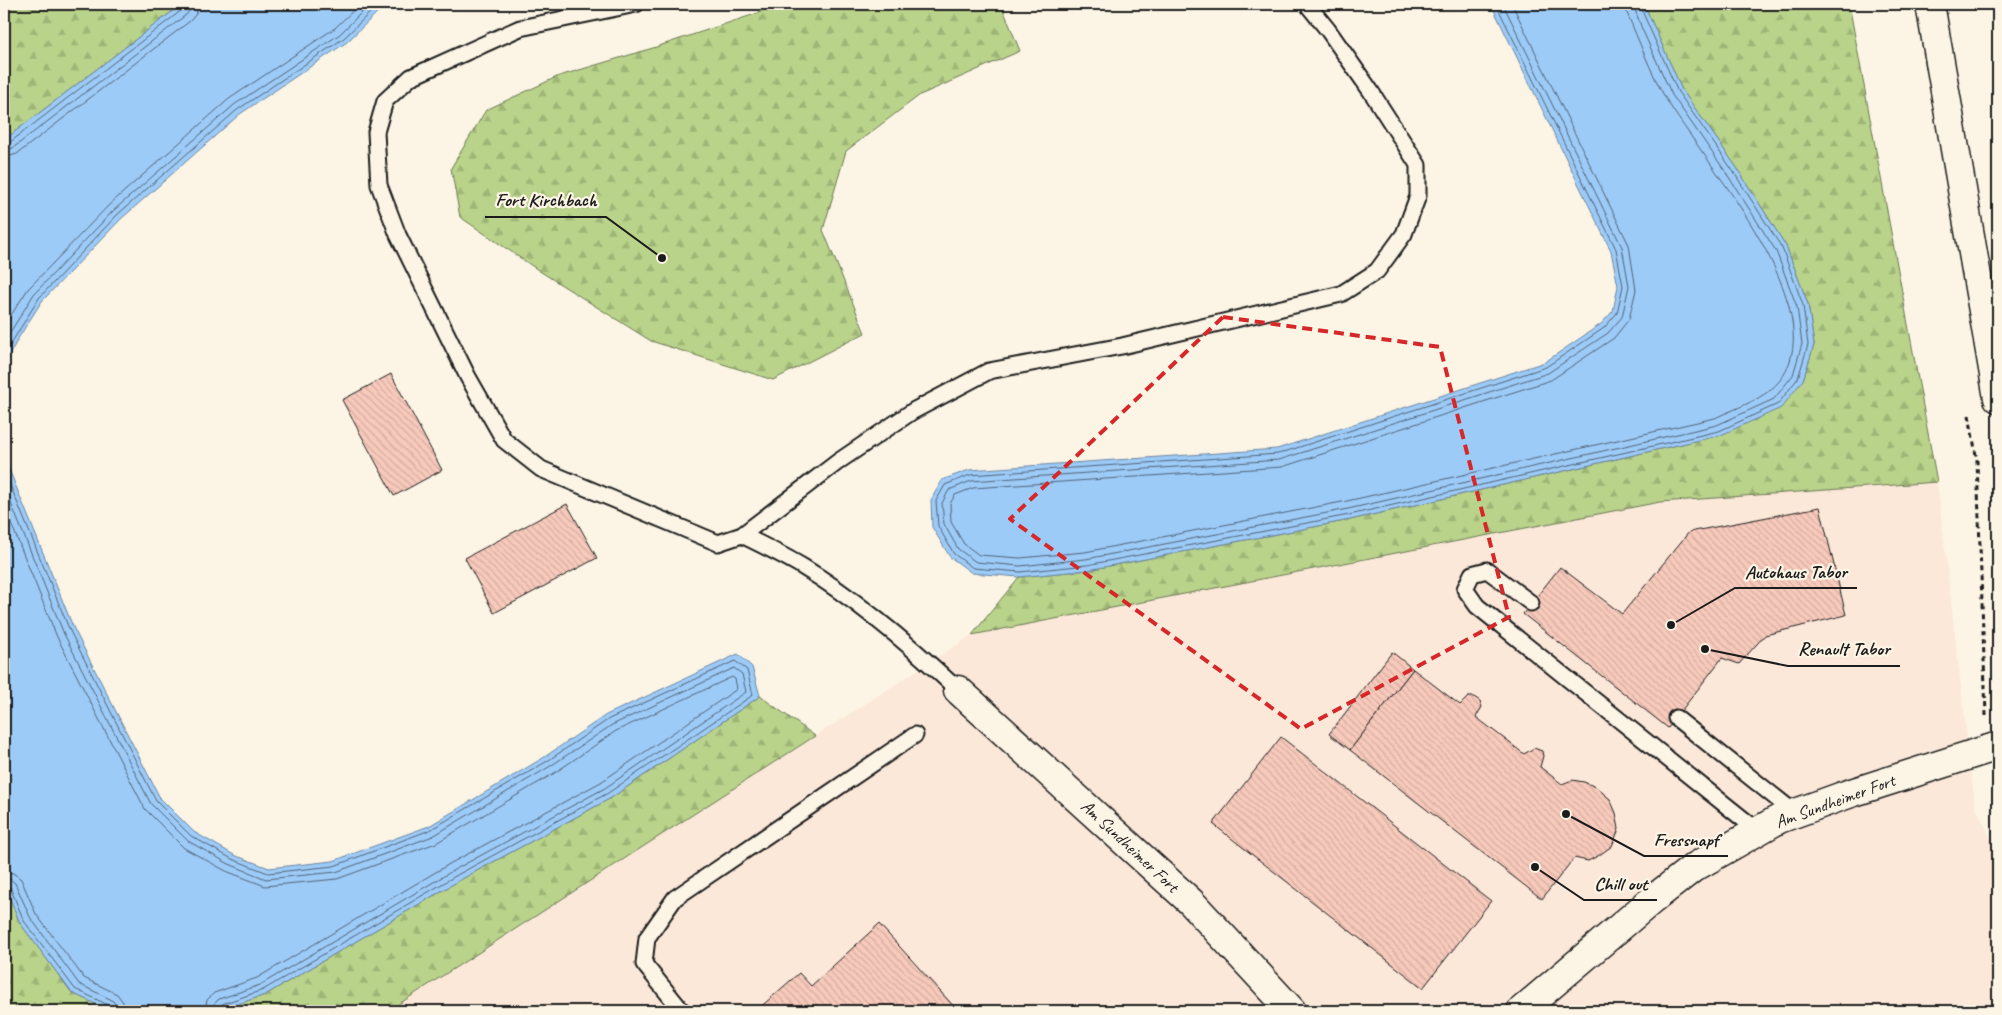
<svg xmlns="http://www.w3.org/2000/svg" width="2002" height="1015" viewBox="0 0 2002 1015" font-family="Caveat,sans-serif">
	<defs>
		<pattern id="forest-firs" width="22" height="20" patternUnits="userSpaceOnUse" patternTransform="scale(1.25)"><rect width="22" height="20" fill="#b9d38a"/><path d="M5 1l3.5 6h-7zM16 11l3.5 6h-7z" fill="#9eb576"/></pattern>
		<pattern id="building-back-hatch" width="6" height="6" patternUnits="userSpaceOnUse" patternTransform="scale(1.25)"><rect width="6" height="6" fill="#f8cabc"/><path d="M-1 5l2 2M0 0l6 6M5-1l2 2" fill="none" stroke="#d4ada1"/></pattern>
	</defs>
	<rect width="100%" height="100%" fill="#fcf5e5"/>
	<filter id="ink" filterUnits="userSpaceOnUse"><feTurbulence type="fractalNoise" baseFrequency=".02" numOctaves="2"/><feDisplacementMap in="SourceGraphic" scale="10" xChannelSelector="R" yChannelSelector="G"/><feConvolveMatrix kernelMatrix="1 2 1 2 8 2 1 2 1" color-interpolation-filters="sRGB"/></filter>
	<g filter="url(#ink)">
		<path fill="#fbe8d9" d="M1937,482L1975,805L1998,854V1011H388L972,635L1660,502Z"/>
		<g fill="url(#forest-firs)" stroke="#6a7853">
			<path d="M4,4H182L4,140Z"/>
			<path d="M762,4H1001L1020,51L920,95L846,151L823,230L865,333L773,380L651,341L541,272L460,217L451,168L486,110L559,76L653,48L761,12Z"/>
			<path d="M1644,4H1849L1937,482L1660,502L972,635L1019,577L1088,570L1350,520L1721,435L1803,380L1814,345L1808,304L1786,246L1735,165L1682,90Z"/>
			<path d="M760,696L815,736L388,1011H217L265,995L460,880L611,798Z"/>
			<path d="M4,884L20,923L72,993L111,1011H4Z"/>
		</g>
		<g fill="#9dcbf8" stroke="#6985a0">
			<path d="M182,4H386L347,42L240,114L121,219L42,301L19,337L4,365V140Z"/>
			<path d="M1491,4H1644L1682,90L1735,165L1786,246L1808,304L1814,345L1803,380L1781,408L1721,435L1350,520L1088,570L1019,577L972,573L950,557L932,527L931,500L942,480L969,470L1277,449L1545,362L1601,324L1613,311L1618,286L1611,251Z"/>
			<path d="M4,457L74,629L160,798L194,832L234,855L269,868L333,861L429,826L543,758L606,715L738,654L752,667L760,696L611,798L460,880L265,995L217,1011H111L72,993L20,923L4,884Z"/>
		</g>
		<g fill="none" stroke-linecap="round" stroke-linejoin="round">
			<g stroke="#506274" stroke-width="1">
				<path d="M1496,4L1616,249L1623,286L1617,313L1604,328L1546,367L1278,454L970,475L945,485L936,501L938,526L954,554L973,568L1020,572L1087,565L1349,515L1719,431L1778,404L1798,378L1808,345L1803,305L1782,248L1731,168L1678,92L1639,4"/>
				<path d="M1503,4L1622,247L1629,286L1622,317L1608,333L1548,373L1279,460L971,481L949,490L942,503L944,524L958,549L976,562L1020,566L1086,559L1348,509L1717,425L1774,399L1793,375L1802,344L1797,307L1776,251L1725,171L1672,95L1642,29L1633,4"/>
				<path d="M1512,4L1629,245L1636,290L1629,319L1614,338L1551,380L1282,467L973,488L955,495L950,504L951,522L964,544L979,555L1020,558L1085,552L1347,501L1715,418C1740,406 1773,397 1786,371C1824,295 1704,162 1666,99C1651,73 1639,41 1627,13L1626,4"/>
				<path d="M4,144L9,143L182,10L184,4"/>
				<path d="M4,150L13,148L186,15L190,10L191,4"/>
				<path d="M4,158L17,154L190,21L196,14L198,4"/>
				<path d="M4,326L28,289L109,205L229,99L335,28L360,4"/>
				<path d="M4,342L34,294L113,211L234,105L340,34L370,4"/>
				<path d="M4,355L39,298L117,215L237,110L344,38L379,4"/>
				<path d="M4,470L70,631L156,801L191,836L232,859L268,873L334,866L430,830L546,762L609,719L735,661L747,670L753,695L608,793L457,875L263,990L222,1004L219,1011"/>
				<path d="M4,486L64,634L151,804L188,841L229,864L266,879L336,872L433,836L549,767L612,725L734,668L742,674L746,692L605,788L454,870L260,985L219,999L214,1004L212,1011"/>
				<path d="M4,506L57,637L145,809L184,848L226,871L265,886L337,879L436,843L553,774L616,731L732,677L735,679L737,689L601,782L451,863L257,978L214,993L207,1000L205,1011"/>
				<path d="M4,871L13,873L21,879L36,914L84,978L117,994L123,1002L125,1011"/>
				<path d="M4,878L10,879L15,883L30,917L79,984L112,1000L116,1005L117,1011"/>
				<path d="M4,885L10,887L24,921L75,989L108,1005L111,1011"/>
			</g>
		</g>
		<g fill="url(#building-back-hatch)" stroke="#1c1c1c">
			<path d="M391,374L442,470L394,496L342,400Z"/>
			<path d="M567,504L597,558L494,613L465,558Z"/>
			<path d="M1820,507L1846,615L1765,635L1739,664L1722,658L1668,728L1523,614L1560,567L1622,614L1689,532Z"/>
			<path d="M1392,652L1413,669L1350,750L1329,734Z"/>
			<path d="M1413,669L1460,705L1468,697H1474L1480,701L1482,707L1476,717L1524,754L1534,748L1542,751L1543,756L1540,767L1562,784L1572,780L1584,782L1596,787L1610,799L1616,813L1619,829L1612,846L1598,856L1588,861L1574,858L1542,899L1350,750Z"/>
			<path d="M1281,737L1491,901L1423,988L1213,824Z"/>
			<path d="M879,924L958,1011H756L799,973L811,986Z"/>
		</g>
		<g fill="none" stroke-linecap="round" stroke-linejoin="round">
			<defs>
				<g id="lane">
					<path d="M636,4L520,28L411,77L385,101L376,132L379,185L398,235L468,377L504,440L541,469L718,543L742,535L839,461L913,411L989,371L1122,346L1341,294L1377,271L1404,234L1418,196V165L1370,90L1328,30L1307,4"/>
					<path d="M742,535C762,545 783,555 803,567C859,601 910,645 958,690"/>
					<path d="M1531,603L1487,570L1472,574L1465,589L1477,606L1758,831"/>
					<path d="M1676,718L1795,813"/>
					<path d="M682,1011L644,964L647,938L675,898L915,735"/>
				</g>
				<g id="street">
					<path d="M958,690L1191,902L1292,1011"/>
					<path d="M1521,1011L1652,900L1693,868L1779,819L1851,793L1998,746"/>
				</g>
				<path id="secondary" d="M1930,4L1998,398"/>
			</defs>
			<use href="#lane" stroke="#1c1c1c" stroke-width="19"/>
			<use href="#street" stroke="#1c1c1c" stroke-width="31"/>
			<use href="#secondary" stroke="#1c1c1c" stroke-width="31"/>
			<path stroke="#1c1c1c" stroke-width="3" stroke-dasharray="5 4" stroke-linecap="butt" d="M1969,415L1977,461L1986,716"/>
			<use href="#lane" stroke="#fcf5e5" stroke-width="15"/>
			<use href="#street" stroke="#fcf5e5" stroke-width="28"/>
			<use href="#secondary" stroke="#fcf5e5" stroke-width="28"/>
		</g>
	</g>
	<path fill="none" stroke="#d62828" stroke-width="4" stroke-dasharray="10 6" stroke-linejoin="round" d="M1223,317L1440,347L1509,617L1301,729L1010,519Z"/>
	<g text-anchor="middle" stroke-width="4.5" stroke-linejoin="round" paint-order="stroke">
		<g font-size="18" fill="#1c1c1c" stroke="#fcf5e5">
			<text transform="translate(1835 801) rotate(-20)" y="6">Am Sundheimer Fort</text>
			<text transform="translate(1130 846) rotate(43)" y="6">Am Sundheimer Fort</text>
		</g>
	</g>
	<path fill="none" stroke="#1c1c1c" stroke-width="2" d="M662 258L606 217H485M1671 625L1735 588H1857M1705 649L1788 666H1900M1566 814L1644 856H1728M1535 867L1584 900H1657"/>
	<g fill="#1c1c1c" stroke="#fcf5e5" stroke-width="2">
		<circle cx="662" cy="258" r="5"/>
		<circle cx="1671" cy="625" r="5"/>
		<circle cx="1705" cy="649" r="5"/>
		<circle cx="1566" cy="814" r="5"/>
		<circle cx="1535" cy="867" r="5"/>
	</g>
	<g font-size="19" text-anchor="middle" font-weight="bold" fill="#1c1c1c" stroke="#fcf5e5" stroke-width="4.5" stroke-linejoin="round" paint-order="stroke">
		<text x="546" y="206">Fort Kirchbach</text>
		<text x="1796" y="578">Autohaus Tabor</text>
		<text x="1844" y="655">Renault Tabor</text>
		<text x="1686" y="846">Fressnapf</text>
		<text x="1621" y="890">Chill out</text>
	</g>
	<rect width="2002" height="1015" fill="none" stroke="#fcf5e5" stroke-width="20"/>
	<rect x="10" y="10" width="1982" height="995" fill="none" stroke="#1c1c1c" stroke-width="2" filter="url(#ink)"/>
</svg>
